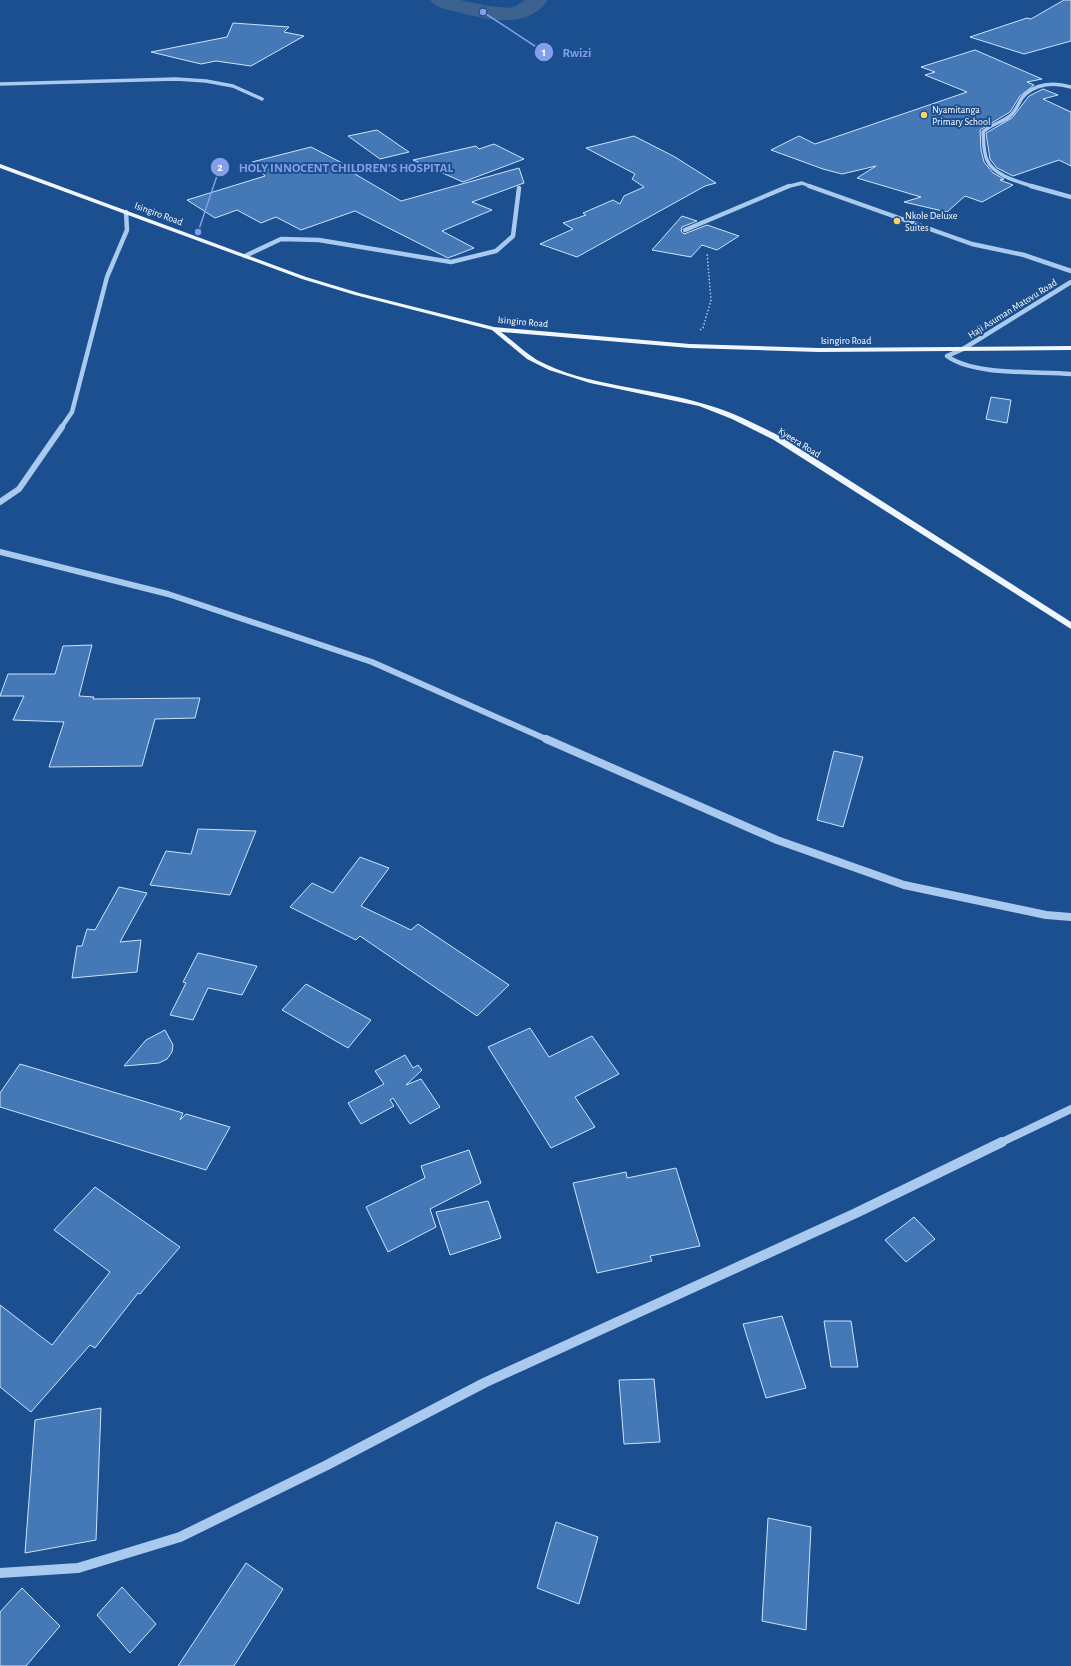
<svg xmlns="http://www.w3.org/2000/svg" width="1071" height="1666" viewBox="0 0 1071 1666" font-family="'Alegreya Sans',sans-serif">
	<rect width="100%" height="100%" fill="#1b4f8f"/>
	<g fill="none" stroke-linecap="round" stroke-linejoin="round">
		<path fill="#3c6290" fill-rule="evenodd" d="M430,0H460L489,6L509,8L516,6L525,0H548C528,30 487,20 458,12C449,10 435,8 430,0Z"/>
	</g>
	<g fill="#4478b7" stroke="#cfe3fa">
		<path d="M1064,0H1071V41L1024,54L970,37L1027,18L1031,19Z"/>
		<path d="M233,23L289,27L284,32L304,36L251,66L216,61L201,64L151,52L227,37Z"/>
		<path d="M975,50L1042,79L1027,82L1034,85L1020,96L1010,112L980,130L981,150L984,162L993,173L1004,179L1000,180L1013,185L982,202L965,196L947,212L904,202L921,197L857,178L876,166L842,174L823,169L771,150L799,136L815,144L967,92L925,75L935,72L921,67Z"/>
		<path d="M1043,89L1058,95L1043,99L1071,112V166L1059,160L1013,176L997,168L990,159L986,133L1012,118L1029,96Z"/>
		<path d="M377,130L409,152L380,159L348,136Z"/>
		<path d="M634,136L675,157L716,183L705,186L577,257L540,244L573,229L563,223L586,215L583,213L613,200L620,204L624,196L644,187L632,179L635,174L586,148Z"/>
		<path d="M494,144L524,159L463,182L413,160L476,146L479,149Z"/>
		<path d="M311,147L348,166L343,167L401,201L519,168L524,183L472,202L492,210L442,231L474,248L448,258L355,211L301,230L276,217L261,223L237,210L215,218L187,200L265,176L252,162Z"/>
		<path d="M682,216L697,221L682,227L681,231L684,234L707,225L739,236L717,250L702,245L691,257L652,250Z"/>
		<path d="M991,397L1011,400L1007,423L986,419Z"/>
		<path d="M92,645L79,696L94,697L93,699L200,698L195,718L155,719L142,766L49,767L64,722L13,720L24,696H0L8,674H55L63,646Z"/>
		<path d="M834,751L863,757L843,827L817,820Z"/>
		<path d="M198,829L256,831L230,895L150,885L166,851L191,854Z"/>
		<path d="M360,857L389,868L361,906L411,930L418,924L509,985L477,1016L360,936L356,940L290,907L312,883L333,893Z"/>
		<path d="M119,887L147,893L120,942L141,940L137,972L72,978L77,946H82L87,929L95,930Z"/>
		<path d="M198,953L257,966L242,995L208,988L193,1020L170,1015L186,983L183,982Z"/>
		<path d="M306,984L371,1020L348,1048L282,1010Z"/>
		<path d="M530,1028L549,1057L592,1036L619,1074L575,1097L595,1127L551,1148L488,1047Z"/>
		<path d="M165,1030L173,1045L172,1052L167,1059L159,1063L124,1066L146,1040Z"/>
		<path d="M405,1055L413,1068L418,1065L422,1070L406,1085L421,1079L440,1107L410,1124L393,1098L390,1100L394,1106L361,1124L348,1103L384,1084L375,1071Z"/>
		<path d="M20,1064L183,1113L180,1120L186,1114L230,1127L206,1170L0,1107V1093Z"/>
		<path d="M469,1150L481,1183L430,1209L436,1227L388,1252L366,1207L425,1178L421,1166Z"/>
		<path d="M676,1168L700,1246L650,1256L652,1261L597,1273L573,1183L626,1172L627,1178Z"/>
		<path d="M95,1187L180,1247L140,1294L138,1293L95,1348L90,1345L31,1412L0,1387V1305L52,1345L110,1272L54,1230Z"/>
		<path d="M488,1201L501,1238L450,1255L436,1212Z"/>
		<path d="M914,1217L935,1239L906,1262L885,1240Z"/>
		<path d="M782,1316L806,1388L766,1398L743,1324Z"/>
		<path d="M824,1321H851L858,1367H831Z"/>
		<path d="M654,1379L660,1442L624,1444L619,1380Z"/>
		<path d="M101,1408L96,1540L25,1553L35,1420Z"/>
		<path d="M768,1518L811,1527L806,1630L762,1621Z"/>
		<path d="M556,1522L598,1537L579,1604L537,1588Z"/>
		<path d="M246,1563L283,1589L234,1666H178Z"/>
		<path d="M122,1587L156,1624L130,1653L97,1615Z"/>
		<path d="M22,1588L60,1626L26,1666H0V1612Z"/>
	</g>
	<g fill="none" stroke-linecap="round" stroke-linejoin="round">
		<path stroke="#a9c9ee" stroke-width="1.5" stroke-dasharray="1.5 2" stroke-linecap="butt" d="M700,330L703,328L711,300L707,253"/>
		<g stroke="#a9c9ee" stroke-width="3.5">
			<path d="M0,84L176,79L206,81L233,86L262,99"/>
			<path d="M786,187L802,183L812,187"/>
			<path d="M1035,187C1019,182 994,176 987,160C983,151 984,141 983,132C991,124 1001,123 1010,116C1016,111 1018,104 1022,98C1034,83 1054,82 1071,87"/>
		</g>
		<g stroke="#a9c9ee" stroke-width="4.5">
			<path d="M809,186L972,244L1024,255L1071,271"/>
			<path d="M1031,186L1071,197"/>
			<path d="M685,230L789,186"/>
			<path d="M245,256L281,239L319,240L451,262L496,251L513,236L519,188"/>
			<path d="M1071,282L963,349L947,356C974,376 1037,371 1071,374"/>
			<path d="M61,428L72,412L107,277L127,230L126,212"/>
		</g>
		<g stroke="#a9c9ee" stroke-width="6">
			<path d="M0,502L19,489L62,427"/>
			<path d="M0,552L168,594L372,662L548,740"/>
		</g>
		<g stroke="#a9c9ee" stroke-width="8">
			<path d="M546,739L777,840L904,885L1046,915L1071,917"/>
			<path d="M1000,1143L1071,1109"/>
		</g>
		<path stroke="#a9c9ee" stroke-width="10" d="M0,1573L78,1568L180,1537L327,1465L484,1383L856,1213L1002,1142"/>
		<path fill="#f0f6ff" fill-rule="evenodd" d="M0,164L306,277L359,293L494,327L690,344L819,348L1071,346V350L819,352L690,348L501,332C513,341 524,352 537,360C588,387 650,387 704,404C731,411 755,424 780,436L1071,622V629L774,440L732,419L699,406L590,383L549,370L527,359L492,330L355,295L302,279L0,168Z"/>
	</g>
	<g fill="#ffd166" stroke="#1b4f8f" stroke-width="1.5">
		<circle cx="924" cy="115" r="4"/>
		<circle cx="897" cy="221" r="4"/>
	</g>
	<g text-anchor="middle" stroke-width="4" stroke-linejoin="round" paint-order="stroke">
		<g font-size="10" fill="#fff" stroke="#1b4f8f" text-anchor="start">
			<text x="932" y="113">Nyamitanga<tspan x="932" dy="12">Primary School</tspan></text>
			<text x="905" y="219">Nkole Deluxe<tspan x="905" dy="12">Suites</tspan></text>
		</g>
		<g font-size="10" fill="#fff" stroke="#1b4f8f">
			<text transform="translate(159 213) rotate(20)" y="4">Isingiro Road</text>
			<text transform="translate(1012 308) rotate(-32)" y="4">Haji Asuman Matovu Road</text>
			<text transform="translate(523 321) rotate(5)" y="4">Isingiro Road</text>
			<text x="846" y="344">Isingiro Road</text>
			<text transform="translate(800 442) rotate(32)" y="4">Kyeera Road</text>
		</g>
	</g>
	<path fill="none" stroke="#839eea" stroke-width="1.5" d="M483 12L544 52M198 232L220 167"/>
	<g fill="#839eea" stroke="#1b4f8f" stroke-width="1.5">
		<circle cx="483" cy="12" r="4"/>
		<circle cx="198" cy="232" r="4"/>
		<circle cx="544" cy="52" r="10"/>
		<circle cx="220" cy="167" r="10"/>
	</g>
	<g font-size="12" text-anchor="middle" font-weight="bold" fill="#fff">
		<text x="544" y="56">1</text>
		<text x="220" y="171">2</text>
	</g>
	<g font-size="13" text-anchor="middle" font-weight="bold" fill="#839eea" stroke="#1b4f8f" stroke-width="4" stroke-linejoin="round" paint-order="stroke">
		<text x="577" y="57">Rwizi</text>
		<text x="346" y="172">HOLY INNOCENT CHILDREN'S HOSPITAL</text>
	</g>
</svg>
